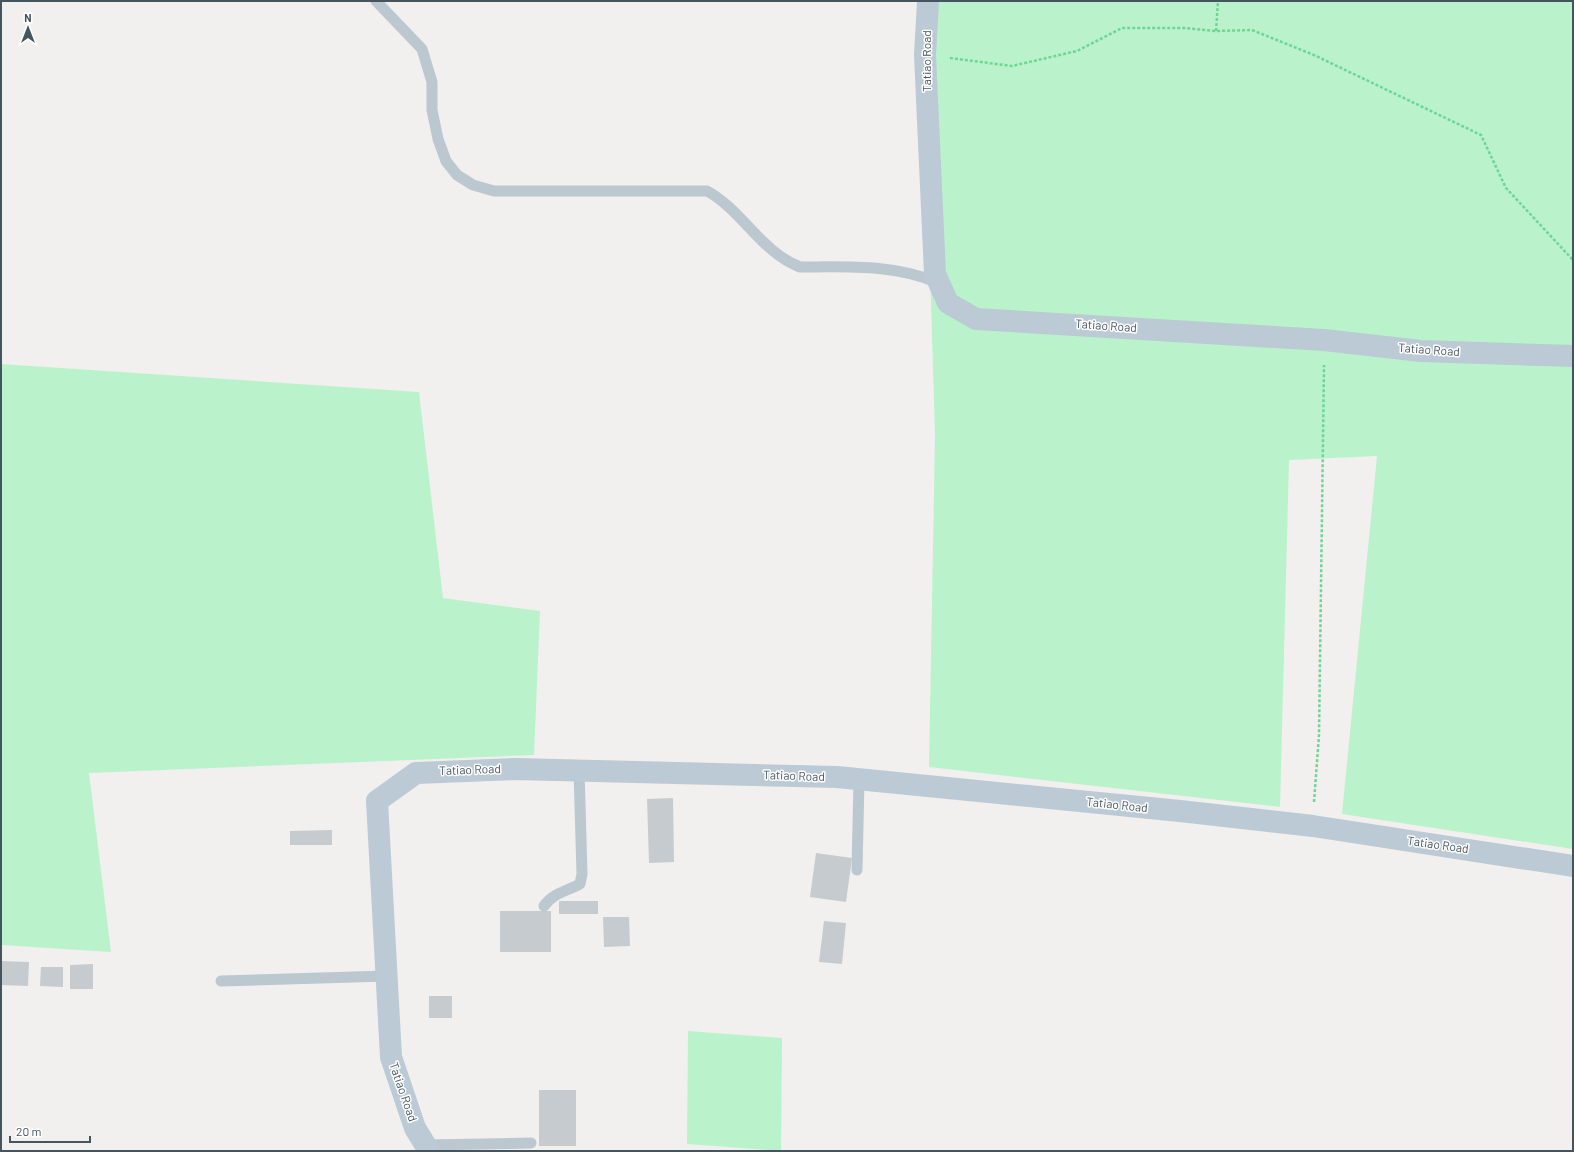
<svg xmlns="http://www.w3.org/2000/svg" width="1574" height="1152" viewBox="0 0 1574 1152" font-family="Barlow,sans-serif">
	<rect width="100%" height="100%" fill="#f2efef"/>
	<g fill="#baf3cb">
		<path d="M922,1H1573V849L1342,814L1377,456L1289,460L1280,807L929,767L935,435Z"/>
		<path d="M1,364L419,392L443,598L540,611L534,755L89,773L111,952L1,945Z"/>
		<path d="M688,1031L782,1038L781,1151L687,1144Z"/>
	</g>
	<g fill="#c6cbd0">
		<path d="M673,798L674,862L649,863L647,799Z"/>
		<path d="M332,830V845H290V831Z"/>
		<path d="M816,853L852,858L846,902L810,897Z"/>
		<rect x="559" y="901" width="39" height="13"/>
		<rect x="500" y="911" width="51" height="41"/>
		<path d="M603,917H629L630,946L604,947Z"/>
		<path d="M824,921L846,923L842,964L819,962Z"/>
		<path d="M1,961L29,962L28,986L1,985Z"/>
		<path d="M93,964V989H70V965Z"/>
		<path d="M41,967H63V987L40,986Z"/>
		<rect x="429" y="996" width="23" height="22"/>
		<rect x="539" y="1090" width="37" height="56"/>
	</g>
	<g fill="none" stroke-linecap="round" stroke-linejoin="round">
		<g stroke="#6ed599" stroke-width="2.5" stroke-dasharray="3 2" stroke-linecap="butt">
			<path d="M1216,31L1218,1"/>
			<path d="M950,58L1012,66L1077,51L1122,28H1184L1216,31L1252,30L1314,55L1481,135L1506,188L1573,260"/>
			<path d="M1314,802L1319,735L1324,365"/>
		</g>
		<g stroke="#bbc8d0" stroke-width="11">
			<path d="M376,1L422,49L432,82V110L438,139L446,161L457,175L473,185L494,191H707C742,210 761,252 800,267C845,267 896,264 938,283"/>
			<path d="M857,870L859,780"/>
			<path d="M544,906C553,893 567,891 580,884L582,874L579,770"/>
			<path d="M221,981L387,976"/>
			<path d="M425,1145L531,1143"/>
		</g>
		<g stroke="#bbcad5" stroke-width="22">
			<path d="M928,1L925,55L935,274L948,303L976,319L1324,340L1421,351L1573,356"/>
			<path d="M429,1151L415,1128L391,1057L377,801L416,773L516,769L837,777L1180,811L1313,826L1573,866"/>
		</g>
	</g>
	<g text-anchor="middle" stroke-width="3" stroke-linejoin="round" paint-order="stroke">
		<g font-size="12" fill="#45555f" stroke="#fff">
			<text transform="translate(927 61) rotate(-90)" y="4">Tatiao Road</text>
			<text transform="translate(1106 326) rotate(4)" y="4">Tatiao Road</text>
			<text transform="translate(1429 350) rotate(4)" y="4">Tatiao Road</text>
			<text transform="translate(470 770) rotate(-2)" y="4">Tatiao Road</text>
			<text transform="translate(794 776) rotate(2)" y="4">Tatiao Road</text>
			<text transform="translate(1117 805) rotate(6)" y="4">Tatiao Road</text>
			<text transform="translate(1438 845) rotate(8)" y="4">Tatiao Road</text>
			<text transform="translate(403 1092) rotate(71)" y="4">Tatiao Road</text>
		</g>
	</g>
	<rect width="1574" height="1152" fill="none" stroke="#45555f" stroke-width="4"/>
	<g transform="translate(28 28)" stroke="#ffffff" stroke-width="3" paint-order="stroke">
	<path d="M0-3L7 15L0 10L-7 15Z" fill="#45555f"/>
	<text y="-6" font-size="11" font-weight="bold" text-anchor="middle" fill="#45555f">N</text>
	</g>
	<path d="M10 1136v6h80v-6" fill="none" stroke="#45555f" stroke-width="2"/>
	<text x="16" y="1136" font-size="12" fill="#45555f" stroke="#ffffff" stroke-width="3" paint-order="stroke">20 m</text>
</svg>
